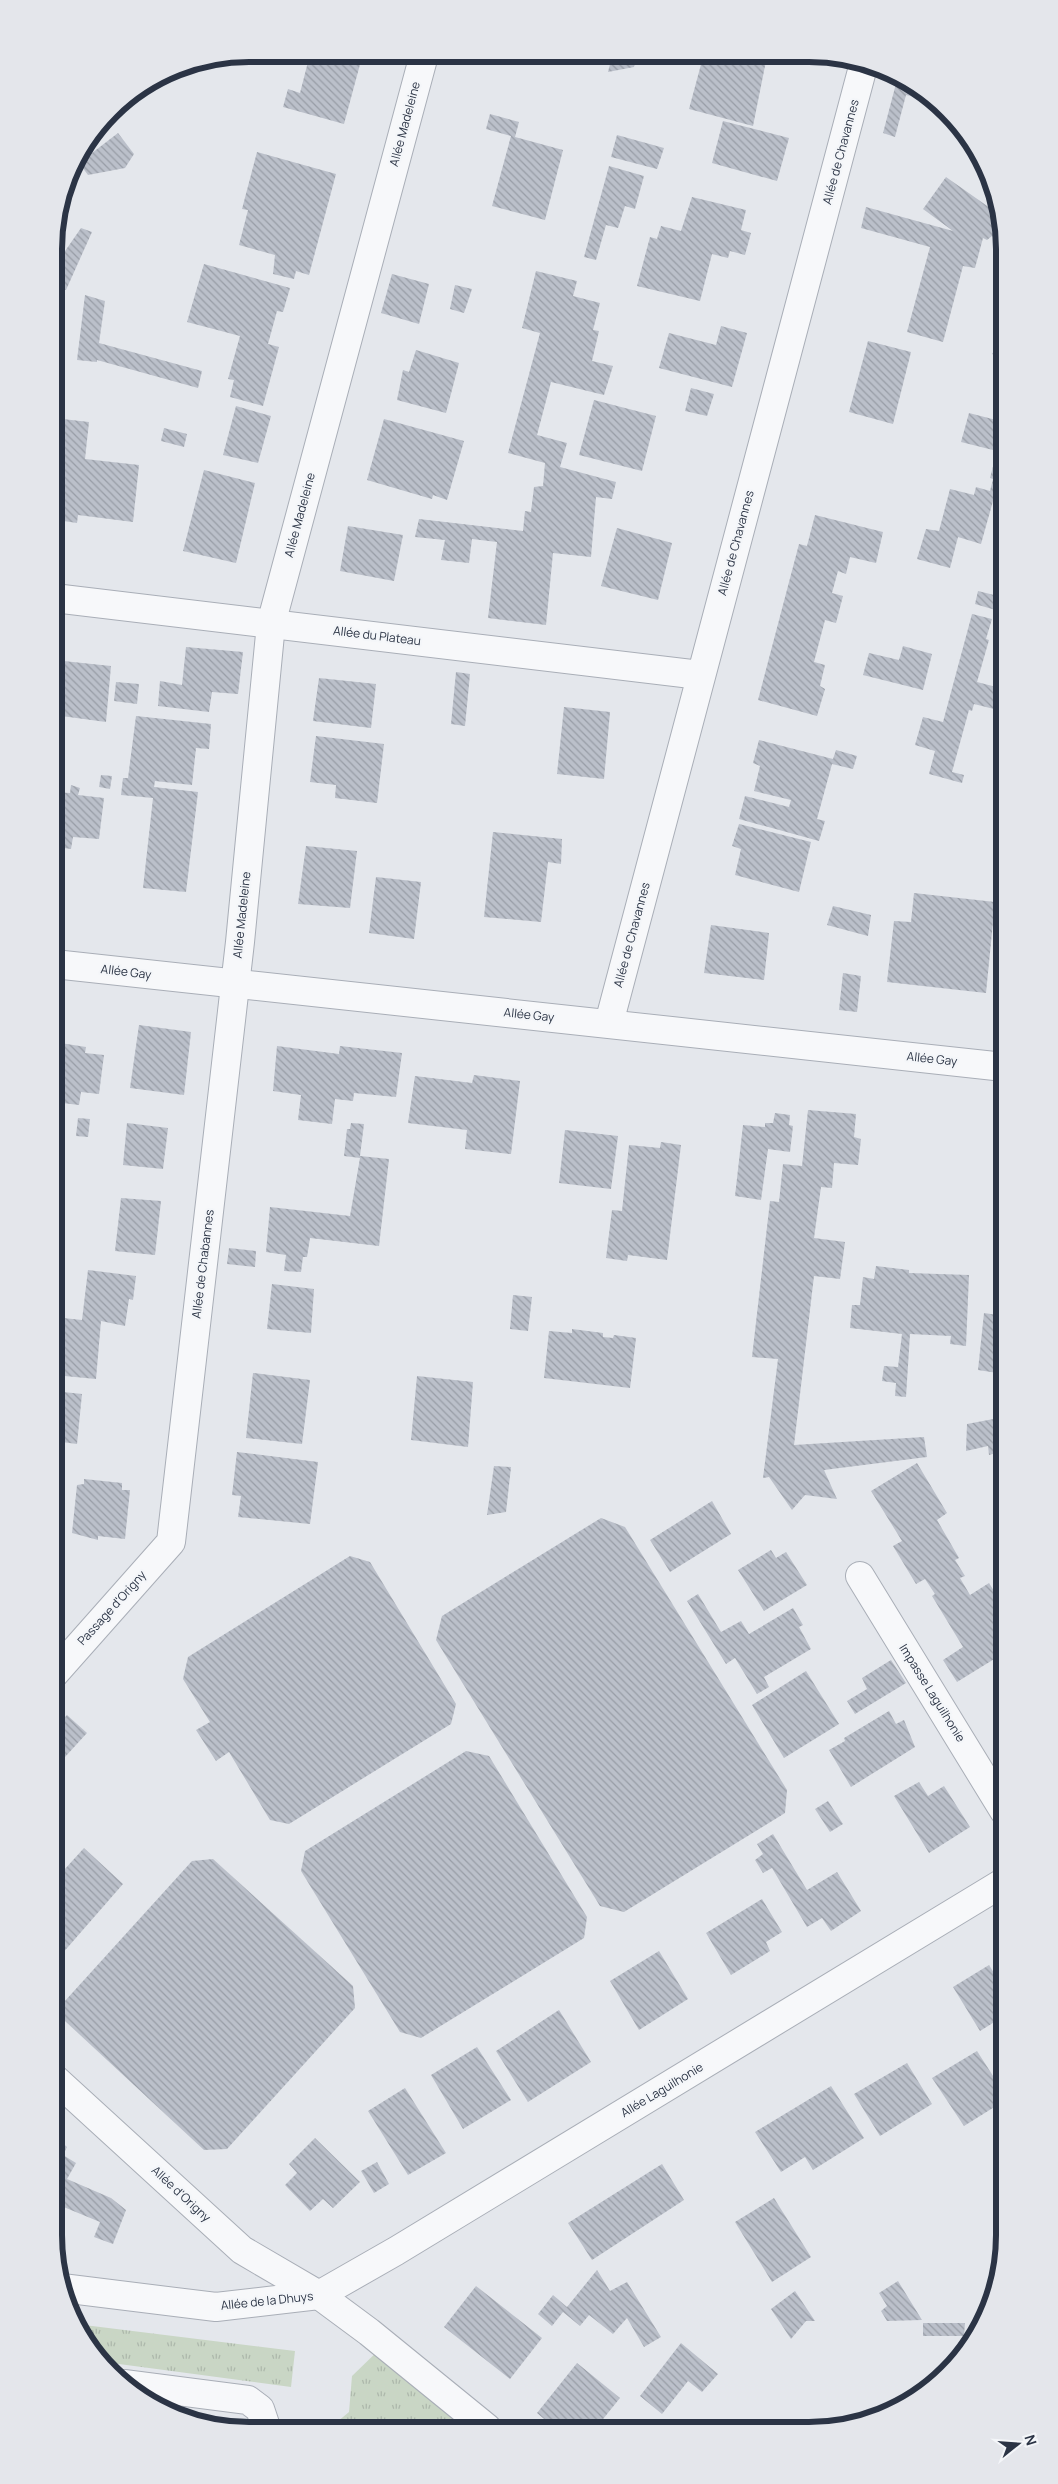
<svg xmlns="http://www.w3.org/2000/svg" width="1058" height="2484" viewBox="0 0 1058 2484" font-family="Manrope,sans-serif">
	<defs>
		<pattern id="grass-tufts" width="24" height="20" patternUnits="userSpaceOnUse" patternTransform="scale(1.25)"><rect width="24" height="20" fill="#c9d6c5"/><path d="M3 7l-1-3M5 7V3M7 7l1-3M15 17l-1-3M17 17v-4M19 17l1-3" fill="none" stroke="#adb8ab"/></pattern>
		<pattern id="building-back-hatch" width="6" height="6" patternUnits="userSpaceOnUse" patternTransform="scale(1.25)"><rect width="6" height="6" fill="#bbc0ca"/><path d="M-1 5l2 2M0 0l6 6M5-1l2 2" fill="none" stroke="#989da6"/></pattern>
	</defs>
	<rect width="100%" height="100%" fill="#e4e7ec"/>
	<g fill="url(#grass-tufts)">
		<path d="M76,2324L295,2351L291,2387L104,2362L80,2333Z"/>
		<path d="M384,2345L487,2428L331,2427L349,2412L352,2376Z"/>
	</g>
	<g fill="url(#building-back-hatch)">
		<path d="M310,54H351L362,57L344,124L283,107L288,89L300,93Z"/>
		<path d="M612,56H637L634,67L608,72Z"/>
		<path d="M703,57H751L766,61L753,126L689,109Z"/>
		<path d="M898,76L947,111L951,116L947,120L932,101L906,95L895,137L883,133Z"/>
		<path d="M490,114L519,122L515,137L563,150L545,220L492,206L511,136L486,129Z"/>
		<path d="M723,121L789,138L777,181L712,163Z"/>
		<path d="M118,133L134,154L125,168L88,175L79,163Z"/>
		<path d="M617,135L664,148L657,169L611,157Z"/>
		<path d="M257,152L336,174L309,275L296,271L294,279L273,274L275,255L239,245L248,210L242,209Z"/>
		<path d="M609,166L644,176L635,209L625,206L618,228L606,225L596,260L584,257Z"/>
		<path d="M946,177L1000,215L1004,250L992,236L987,240L983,238L975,268L963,266L943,342L907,332L930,247L861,228L866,207L953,231L923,209Z"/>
		<path d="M692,197L746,210L741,230L751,233L745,255L730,251L728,258L712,254L700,301L637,286L650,237L657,239L661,226L681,231Z"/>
		<path d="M81,228L92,232L66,290L54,287V267Z"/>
		<path d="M204,264L290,288L283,312L277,311L268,344L279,347L263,406L230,397L234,380L228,379L240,336L187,322Z"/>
		<path d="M536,271L577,281L573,296L600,303L593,330L599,331L592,361L613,366L604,395L551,382L537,435L567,443L560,467L616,482L612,499L596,497L591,557L553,553L546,625L488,618L497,542L472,539L469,563L441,560L445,540L415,537L419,519L523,531L525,511L531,512L534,487L543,486L545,463L508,453L540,333L522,328Z"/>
		<path d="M392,274L429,284L419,324L381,313Z"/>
		<path d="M455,285L472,289L464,313L450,309Z"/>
		<path d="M85,295L105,301L99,343L202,371L198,388L97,360V362L77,360Z"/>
		<path d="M721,326L747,333L732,387L659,368L669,333L716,345Z"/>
		<path d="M1004,336V358L992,354Z"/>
		<path d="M868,341L911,352L893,424L849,412Z"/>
		<path d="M416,350L459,363L446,413L397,400L403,370L409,372Z"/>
		<path d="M691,388L714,394L707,416L685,411Z"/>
		<path d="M594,400L656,416L642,471L579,455Z"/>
		<path d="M236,406L271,416L258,463L223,455Z"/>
		<path d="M969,413L1004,422V490L1001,502L993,501L981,544L958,537L950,568L917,559L926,529L939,531L950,489L974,495L976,487L990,491L993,479L990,478L997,451L961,442Z"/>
		<path d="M54,418L89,422L85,459L139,465L133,522L78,515L77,523L57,520L54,536V486L59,487L64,447L54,446Z"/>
		<path d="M384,419L464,441L447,500L433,495L432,499L367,480Z"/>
		<path d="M164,428L187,434L184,447L161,441Z"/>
		<path d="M204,470L255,483L236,563L183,551Z"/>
		<path d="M815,515L883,532L876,563L850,557L846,574L838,571L832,593L843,596L836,623L825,620L814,662L825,665L820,686L825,689L817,716L758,700L799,544L807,546Z"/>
		<path d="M348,526L403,535L394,581L340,571Z"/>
		<path d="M617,528L672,543L658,600L601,586Z"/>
		<path d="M978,591L1002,597L999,611L975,604Z"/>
		<path d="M972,614L992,619L986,639L989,640L977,682L1004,689L998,710L974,704L972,711L969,710L952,772L964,775L962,783L929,774L935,751L915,745L923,717L943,722Z"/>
		<path d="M903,646L932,654L923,690L863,675L869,653L899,660Z"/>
		<path d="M186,647L243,652L238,694L212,692L209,712L158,706L160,681L182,685Z"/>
		<path d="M54,660L111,666L106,722L54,715Z"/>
		<path d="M456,672L470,674L465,726L451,724Z"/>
		<path d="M319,678L376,684L371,728L313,721Z"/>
		<path d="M116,682L139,684L137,704L114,701Z"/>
		<path d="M564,707L610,712L604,779L557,774Z"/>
		<path d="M136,716L211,724L209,749L196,748L192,785L155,781L154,787L198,792L186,892L143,888L153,798L121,795L123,778H128Z"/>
		<path d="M316,736L384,744L377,803L335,798L336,785L310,782Z"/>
		<path d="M759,740L833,759L836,750L857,756L853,769L832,764L817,819L825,821L819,841L739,819L745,796L789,807L791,800L754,791L760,766L753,763Z"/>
		<path d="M101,775L112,776L110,789L99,787Z"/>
		<path d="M71,785L80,788L78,795L104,798L99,839L73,837L71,849L64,848L63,854L54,853V792L70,793Z"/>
		<path d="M739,824L811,842L799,892L735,875L741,849L732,846Z"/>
		<path d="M493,832L562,839L561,864L548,862L541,922L484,917Z"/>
		<path d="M306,846L357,851L350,908L298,904Z"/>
		<path d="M376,877L421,882L414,939L369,933Z"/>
		<path d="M914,893L995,902L986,993L887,982L894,921L911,922Z"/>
		<path d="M833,906L871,915L868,936L827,925Z"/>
		<path d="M711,925L769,933L764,980L704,973Z"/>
		<path d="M843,973L861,976L857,1012L839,1010Z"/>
		<path d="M139,1025L191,1032L184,1095L130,1088Z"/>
		<path d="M54,1042L86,1047L85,1053L104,1055L99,1094L81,1092L79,1105L54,1102Z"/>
		<path d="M277,1046L339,1054L340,1046L402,1053L396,1097L354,1093L353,1101L335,1099L332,1124L298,1120L301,1095L273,1091Z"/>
		<path d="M474,1075L520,1081L511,1154L465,1149L467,1130L408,1123L415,1076L472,1083Z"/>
		<path d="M808,1110L856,1114L854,1137L861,1139L858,1165L834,1163L832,1188L821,1187L814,1238L845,1242L840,1279L814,1276L794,1445L924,1437L927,1457L824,1470L837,1499L805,1495L792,1510L769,1477L763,1478L778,1359L752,1357L770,1201L779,1202L783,1164L802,1166Z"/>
		<path d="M775,1113L790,1115L789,1125L793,1126L790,1152L768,1149L761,1200L735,1196L743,1125L765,1127V1123H773Z"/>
		<path d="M78,1118L90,1119L88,1137L76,1136Z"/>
		<path d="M127,1123L168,1128L163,1169L123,1165Z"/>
		<path d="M351,1123L364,1124L360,1156L389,1159L379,1246L310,1238L307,1257H303L301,1272L284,1271L286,1255L266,1252L270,1207L350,1216L360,1158L344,1156L347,1129H350Z"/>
		<path d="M565,1130L618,1136L611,1189L559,1183Z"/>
		<path d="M661,1142L681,1145L667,1260L628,1255L627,1261L606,1258L612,1210L622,1211L629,1145L660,1148Z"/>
		<path d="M121,1198L161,1201L155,1255L115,1251Z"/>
		<path d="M229,1248L256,1251L255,1267L227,1264Z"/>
		<path d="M876,1266L909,1270V1273L969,1275L966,1346L950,1344L951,1336L910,1334L906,1397L895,1396L896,1383L882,1381L884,1366L898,1367L902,1334L850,1328L852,1305H860L863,1277L874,1279Z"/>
		<path d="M88,1270L136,1276L133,1300L129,1299L125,1326L101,1321L96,1379L54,1375V1317L82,1320Z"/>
		<path d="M272,1284L314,1289L311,1333L267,1329Z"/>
		<path d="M513,1295L532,1297L528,1331L510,1329Z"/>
		<path d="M984,1313L1004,1316V1374L978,1370Z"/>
		<path d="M572,1329L603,1333V1337L613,1338L614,1335L636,1338L630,1388L544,1378L549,1331L572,1333Z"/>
		<path d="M253,1373L310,1380L302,1444L246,1438Z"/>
		<path d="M417,1376L473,1382L468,1447L411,1440Z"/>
		<path d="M54,1391L82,1394L77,1444L54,1441Z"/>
		<path d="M1004,1417V1459L1000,1452L989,1455L988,1446L966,1451L967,1424Z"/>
		<path d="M237,1452L318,1462L310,1524L238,1517L241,1496L232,1495Z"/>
		<path d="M917,1463L947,1513L937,1520L959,1558L955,1560L965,1576L960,1578L970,1595L989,1583L1004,1607V1653L957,1682L943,1660L963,1647L932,1596L935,1594L925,1579L916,1584L893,1546L902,1541L871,1491Z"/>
		<path d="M494,1466L511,1467L506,1512L487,1515Z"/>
		<path d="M84,1479L122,1483V1490H130L125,1539L98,1536V1540L72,1533L77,1485L84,1484Z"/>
		<path d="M712,1501L731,1534L670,1572L650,1540Z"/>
		<path d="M601,1518L625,1527L787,1790L785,1813L624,1912L600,1906L436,1640L442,1616Z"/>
		<path d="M771,1550L776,1558L786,1552L807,1585L764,1611L738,1570Z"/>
		<path d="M350,1556L370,1562L456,1704L451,1724L289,1824L270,1820L229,1752L216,1761L196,1730L210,1722L183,1679L188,1657Z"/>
		<path d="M54,1588L63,1596L54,1606Z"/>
		<path d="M698,1594L721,1632L741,1621L749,1634L793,1608L803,1625L799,1627L811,1649L764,1677L769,1687L757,1694L735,1658L726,1664L687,1601Z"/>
		<path d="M891,1660L906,1683L855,1714L847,1701L867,1689L862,1678Z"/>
		<path d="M806,1671L839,1724L784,1758L752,1705Z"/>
		<path d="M889,1711L896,1724L904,1720L915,1747L851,1787L829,1750L845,1741L844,1738Z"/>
		<path d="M67,1715L87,1733L54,1769V1729Z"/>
		<path d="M466,1751L489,1756L587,1917L584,1938L421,2038L400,2032L301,1871L305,1851Z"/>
		<path d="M919,1782L928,1796L944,1786L970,1827L929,1853L894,1796Z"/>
		<path d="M828,1801L843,1824L830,1832L815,1809Z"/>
		<path d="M773,1834L807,1890L837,1872L861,1911L831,1931L822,1918L807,1927L772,1868L763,1873L755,1860L763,1854L757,1844Z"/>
		<path d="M84,1848L123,1884L61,1955L54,1948V1881Z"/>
		<path d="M213,1859L353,1986L355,2008L227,2149L204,2150L65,2021L64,2002L192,1861Z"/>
		<path d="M762,1899L782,1932L766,1942L770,1951L731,1975L706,1933Z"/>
		<path d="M659,1951L688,1999L639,2030L610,1981Z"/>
		<path d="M989,1965L1004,1989V2016L980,2031L953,1987Z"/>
		<path d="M559,2010L591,2062L528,2102L496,2051Z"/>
		<path d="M477,2047L511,2100L463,2129L431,2075Z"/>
		<path d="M977,2051L1004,2093V2101L964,2126L932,2078Z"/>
		<path d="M907,2063L932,2104L880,2136L854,2094Z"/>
		<path d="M831,2086L864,2138L813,2170L805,2157L781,2172L755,2132Z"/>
		<path d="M405,2088L446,2153L408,2175L368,2111Z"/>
		<path d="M54,2135L67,2147L63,2155L76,2163L67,2179L111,2198L126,2210L113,2244L94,2237L100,2222L54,2203Z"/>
		<path d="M315,2138L360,2182L333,2208L323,2199L310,2211L285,2185L297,2173L289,2164Z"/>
		<path d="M377,2162L389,2184L374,2193L361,2171Z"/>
		<path d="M662,2164L684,2200L592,2260L568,2223Z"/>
		<path d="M774,2198L811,2257L772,2282L735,2222Z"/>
		<path d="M597,2270L610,2291L627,2282L661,2337L644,2347L627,2318L613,2334L589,2315L580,2326L563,2312L552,2326L538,2314L553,2295L567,2307Z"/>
		<path d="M898,2281L922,2320L887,2321L881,2311L887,2306L879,2293Z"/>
		<path d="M476,2286L542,2338L510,2379L444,2327Z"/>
		<path d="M795,2291L815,2321H806L791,2339L771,2309Z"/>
		<path d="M923,2323H965L964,2336H923Z"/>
		<path d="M681,2343L718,2374L702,2392L688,2381L662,2414L640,2396Z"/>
		<path d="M577,2363L620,2398L595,2429H556L537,2413Z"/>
	</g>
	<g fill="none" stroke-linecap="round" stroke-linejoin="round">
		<defs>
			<g id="minor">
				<path d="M54,598L700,675"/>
				<path d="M54,964C370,1001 687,1032 1004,1067"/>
				<path d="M609,1023L864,63"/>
				<path d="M860,1576L1004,1811"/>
				<path d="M54,1674L171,1542L240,942L271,624L424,55"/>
				<path d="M54,2078L242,2250L319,2295L369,2332L487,2428"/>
				<path d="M62,2288L216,2307L319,2295L396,2251L1004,1882"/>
				<path d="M124,2384L248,2400L260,2409L266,2427"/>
			</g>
		</defs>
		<use href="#minor" stroke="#a9aeb7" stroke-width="30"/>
		<use href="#minor" stroke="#f7f8fa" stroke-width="28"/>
	</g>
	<g text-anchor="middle" stroke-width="4.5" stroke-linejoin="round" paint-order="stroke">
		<g font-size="12" fill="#2b3445" stroke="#f4f6f9">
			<text transform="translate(405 124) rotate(-75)" y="4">Allée Madeleine</text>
			<text transform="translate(841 152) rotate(-75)" y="4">Allée de Chavannes</text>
			<text transform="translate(300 515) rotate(-75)" y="4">Allée Madeleine</text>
			<text transform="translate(736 543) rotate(-75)" y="4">Allée de Chavannes</text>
			<text transform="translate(377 636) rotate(7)" y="4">Allée du Plateau</text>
			<text transform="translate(242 915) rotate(-84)" y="4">Allée Madeleine</text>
			<text transform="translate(632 935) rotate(-75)" y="4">Allée de Chavannes</text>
			<text transform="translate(126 972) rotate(7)" y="4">Allée Gay</text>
			<text transform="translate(529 1015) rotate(6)" y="4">Allée Gay</text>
			<text transform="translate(932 1059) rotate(6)" y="4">Allée Gay</text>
			<text transform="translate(203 1264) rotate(-83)" y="4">Allée de Chabannes</text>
			<text transform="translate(112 1608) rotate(-48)" y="4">Passage d'Origny</text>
			<text transform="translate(932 1693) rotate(58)" y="4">Impasse Laguilhonie</text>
			<text transform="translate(662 2090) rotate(-31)" y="4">Allée Laguilhonie</text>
			<text transform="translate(181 2194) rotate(43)" y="4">Allée d'Origny</text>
			<text transform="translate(267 2301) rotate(-6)" y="4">Allée de la Dhuys</text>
		</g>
	</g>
	<path d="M0 0H1058V2484H0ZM249 62H809A187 187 0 0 1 996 249V2235A187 187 0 0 1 809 2422H249A187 187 0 0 1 62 2235V249A187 187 0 0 1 249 62Z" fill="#e4e6eb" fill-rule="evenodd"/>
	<path fill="none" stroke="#2b3445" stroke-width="6" d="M249 62H809A187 187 0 0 1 996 249V2235A187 187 0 0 1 809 2422H249A187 187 0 0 1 62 2235V249A187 187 0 0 1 249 62Z"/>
	<g transform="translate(1018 2444) rotate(73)" stroke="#f4f6f9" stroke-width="4" paint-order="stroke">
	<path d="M0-4L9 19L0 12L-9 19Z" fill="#2b3445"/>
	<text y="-8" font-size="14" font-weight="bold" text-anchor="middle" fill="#2b3445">N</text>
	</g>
</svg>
